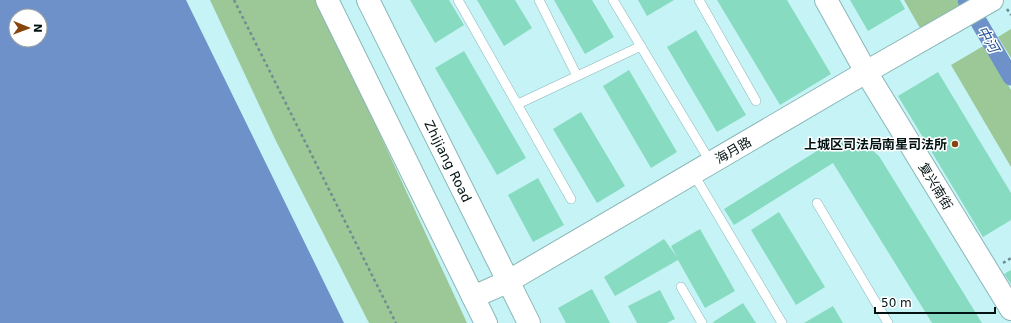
<svg xmlns="http://www.w3.org/2000/svg" width="1011" height="323" viewBox="0 0 1011 323" font-family="'DejaVu Sans','Noto Sans SC',sans-serif">
	<rect width="100%" height="100%" fill="#c6f4f6"/>
	<g fill="#9bc896">
		<path d="M210,0H318L467,323H369L276,141Z"/>
		<path d="M904,0H957L960,5L920,28Z"/>
		<path d="M1011,29V58L998,37Z"/>
		<path d="M985,45L1011,90V167L951,65Z"/>
	</g>
	<path fill="#6d91c8" fill-rule="evenodd" d="M0,0H186L344,323H0ZM16,16H40V40H16Z"/>
	<g fill="none" stroke-linecap="round" stroke-linejoin="round">
		<path stroke="#6d91c8" stroke-width="17" d="M966,0L1011,77"/>
	</g>
	<g fill="#86dbc0">
		<path d="M410,0H449L464,25L435,43Z"/>
		<path d="M477,0H515L532,28L504,46Z"/>
		<path d="M554,0H592L614,37L585,54Z"/>
		<path d="M638,0H674L647,16Z"/>
		<path d="M717,0H787L831,74L780,105Z"/>
		<path d="M850,0H900L905,9L868,31Z"/>
		<path d="M696,30L746,115L717,132L667,47Z"/>
		<path d="M464,51L526,158L497,175L435,68Z"/>
		<path d="M629,70L677,152L651,168L603,86Z"/>
		<path d="M938,72L1011,193V220L983,237L898,96Z"/>
		<path d="M581,112L625,186L597,203L553,129Z"/>
		<path d="M858,138L879,156L982,323H932L833,163L734,225L724,209L833,141Z"/>
		<path d="M538,178L564,225L533,242L508,195Z"/>
		<path d="M779,212L825,287L796,305L751,230Z"/>
		<path d="M700,229L735,291L705,308L678,260L615,296L604,277L664,239L677,257L671,246Z"/>
		<path d="M1011,270V284L1004,274Z"/>
		<path d="M592,289L610,323H566L558,308Z"/>
		<path d="M660,290L675,319L667,323H637L628,306Z"/>
		<path d="M743,303L756,323H714L713,322Z"/>
		<path d="M833,306L843,323H804Z"/>
	</g>
	<g fill="none" stroke-linecap="round" stroke-linejoin="round">
		<defs>
			<g id="service">
				<path d="M458,0L571,199"/>
				<path d="M539,0L577,76"/>
				<path d="M613,0L711,163"/>
				<path d="M699,0L756,101"/>
				<path d="M518,104L641,46"/>
				<path d="M693,173L782,323"/>
				<path d="M817,203L888,323"/>
				<path d="M681,287L702,323"/>
			</g>
			<g id="tertiary">
				<path d="M826,0L866,72L1011,309"/>
				<path d="M473,297L507,282L866,72L992,0"/>
			</g>
			<g id="primary">
				<path d="M327,0L486,323"/>
				<path id="s1" d="M368,0L529,323"/>
			</g>
		</defs>
		<use href="#service" stroke="#8ab6b8" stroke-width="10"/>
		<use href="#tertiary" stroke="#8ab6b8" stroke-width="24"/>
		<use href="#primary" stroke="#8ab6b8" stroke-width="24"/>
		<g stroke="#6e8e90" stroke-width="2.5" stroke-dasharray="3 3" stroke-linecap="butt">
			<path d="M234,0L396,323"/>
			<path d="M1007,9L1011,15"/>
			<path d="M1003,263L1011,258"/>
		</g>
		<use href="#service" stroke="#fff" stroke-width="9"/>
		<use href="#tertiary" stroke="#fff" stroke-width="22"/>
		<use href="#primary" stroke="#fff" stroke-width="22"/>
	</g>
	<circle fill="#85450d" stroke="#fff" stroke-width="1.5" cx="955" cy="144" r="4"/>
	<g text-anchor="middle" stroke-width="3" stroke-linejoin="round" paint-order="stroke">
		<g font-size="13" font-weight="bold" fill="#031314" stroke="#fff" text-anchor="end">
			<text x="947" y="149">上城区司法局南星司法所</text>
		</g>
		<g font-size="13" fill="#031314" stroke="#fff">
			<text transform="translate(733 150) rotate(-30)" y="5">海月路</text>
			<text dy="5" stroke="none"><textPath href="#s1" startOffset="180">Zhijiang Road</textPath></text>
			<text transform="translate(936 186) rotate(59)" y="5">复兴南街</text>
		</g>
		<g font-size="14" font-style="italic" fill="#224f93" stroke="#fff">
			<text transform="translate(988 39) rotate(60)" y="5">中河</text>
		</g>
	</g>
	<g transform="translate(28 28) rotate(91)"><circle r="19" fill="#ffffff" stroke="#9aa1a1"/>
	<path d="M0-3L7 15L0 10L-7 15Z" fill="#85450d"/>
	<text y="-6" font-size="11" font-weight="bold" text-anchor="middle" fill="#031314">N</text>
	</g>
	<path d="M875 307v6h120v-6" fill="none" stroke="#031314" stroke-width="2"/>
	<text x="881" y="307" font-size="12" fill="#031314" stroke="#ffffff" stroke-width="3" paint-order="stroke">50 m</text>
</svg>
